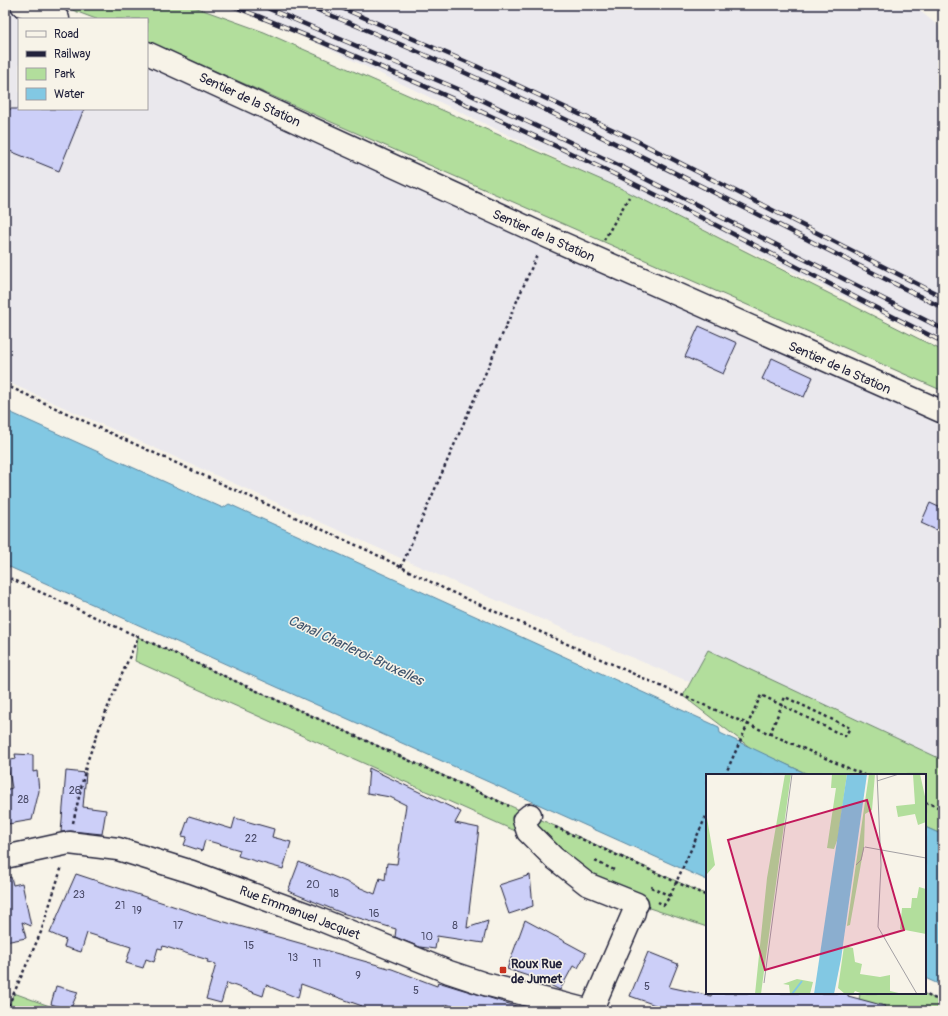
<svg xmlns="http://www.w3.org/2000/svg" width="948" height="1016" viewBox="0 0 948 1016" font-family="Pangolin,sans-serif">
	<rect width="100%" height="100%" fill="#f7f3e8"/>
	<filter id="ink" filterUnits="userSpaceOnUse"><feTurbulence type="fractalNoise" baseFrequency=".025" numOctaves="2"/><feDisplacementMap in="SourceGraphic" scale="8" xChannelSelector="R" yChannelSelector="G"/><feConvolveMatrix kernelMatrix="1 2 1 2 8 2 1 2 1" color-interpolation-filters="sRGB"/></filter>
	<g filter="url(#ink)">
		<g fill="#eae8ed">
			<path d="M5,5L39,19H19V109H147V67L638,287L943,426V760L708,651L690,682L463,586L5,381Z"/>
			<path d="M222,5H913L943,30V344L273,22Z"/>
		</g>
		<g fill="#b2de9c" stroke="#6a806c">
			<path d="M59,5H189L264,32L620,188L943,351V391L147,41V19H96Z"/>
			<path d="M138,637L707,895V927L637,904L522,834L135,661Z"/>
			<path d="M708,650L943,760V835L925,827V775H810L752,749L683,696Z"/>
			<path d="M14,993L63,1011H6Z"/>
			<path d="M860,993H922L943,1002V1011H865L858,1009Z"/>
		</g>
		<g fill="#82c8e3" stroke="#5c86a0">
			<path d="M5,410L223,508L229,504L719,727L720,733L809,775H707V880L5,565Z"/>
			<path d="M925,827L943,835V986L925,978Z"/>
		</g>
		<g fill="#cccff8" stroke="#22223b">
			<path d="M5,109H84L59,171L5,149Z"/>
			<path d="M699,326L737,343L723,374L685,357Z"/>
			<path d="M772,358L813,377L804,397L762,379Z"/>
			<path d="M930,503L943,509V533L921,523Z"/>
			<path d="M15,754L33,755V772L37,771L39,791L32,820L8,824L5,809V790L12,788L7,761L16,759Z"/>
			<path d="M369,768L461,812L455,823L479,828L467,928L488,921L483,943L437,936L435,949L420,947L395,937L396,929L342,913L288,891L299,862L375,894L380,878L385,880L387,863L397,864L406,805L390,797L367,793Z"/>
			<path d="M66,771L86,773L83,807L106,810L102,834L71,831L61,832Z"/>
			<path d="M189,816L232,829L235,818L274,829L272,837L291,842L283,869L238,856L240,850L205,840L202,851L184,845L187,837L182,836Z"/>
			<path d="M76,874L200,915L392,969L437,986L438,982L519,1007L518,1011H466L446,1004L443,1011H370L361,1008L362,1006L301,984L298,998L266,985L263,996L227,983L221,1003L206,999L216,964L207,962L208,960L163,946L162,949L158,948L154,962L146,959L143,968L126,963L131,947L87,933L81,952L64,947L66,940L50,933Z"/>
			<path d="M530,875L533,906L509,914L499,885Z"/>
			<path d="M11,877L13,885L22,883L31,926L22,922L26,938L5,942V878Z"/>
			<path d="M525,920L586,953L578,968L573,966L560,990L540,980L507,969Z"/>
			<path d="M648,952L678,964L669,987L711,996L712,993H848V996L885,1006L884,1011H672L630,996Z"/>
			<path d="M56,986L78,992L70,1010L51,1004Z"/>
		</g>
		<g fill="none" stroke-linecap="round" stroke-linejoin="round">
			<defs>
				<g id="minor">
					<path d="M22,5L58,19"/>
					<path d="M147,53L546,236L943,412"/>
					<path d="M530,815L524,820L528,832L554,858L587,884L637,904"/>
					<path d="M5,857L69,843L118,849L192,872L309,915L449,972L485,984L591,1011"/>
					<path d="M591,1011L634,912"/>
				</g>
			</defs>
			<use href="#minor" stroke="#22223b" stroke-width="25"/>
			<g stroke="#22223b" stroke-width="2.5" stroke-dasharray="3 3" stroke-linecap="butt">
				<path d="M604,240L629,197"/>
				<path d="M5,385L367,550L447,590L663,687L864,775"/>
				<path d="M401,567L537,255"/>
				<path d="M5,576L509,806"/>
				<path d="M770,734L785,697L850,728L845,736L832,730"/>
				<path d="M925,802L943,809"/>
				<path d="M73,823L87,762L102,721L138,637"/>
				<path d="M555,827L707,896"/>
				<path d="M595,861L614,870"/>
				<path d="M651,887L670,896L664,905L658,902"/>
				<path d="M922,993L943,1002"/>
				<path d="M6,1011L41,932L62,866"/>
			</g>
			<use href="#minor" stroke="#f7f3e8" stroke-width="22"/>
			<defs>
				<g id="rail">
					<path d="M230,5C360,56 488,113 614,174C725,228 833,287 943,342"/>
					<path d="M260,5L465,92L618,165L943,329"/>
					<path d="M305,5C524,91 733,203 943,308"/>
					<path d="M335,5L476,66L635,140L943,297"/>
				</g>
			</defs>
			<use href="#rail" stroke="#22223b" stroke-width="4.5"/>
			<use href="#rail" stroke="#f7f3e8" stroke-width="3" stroke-dasharray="9" stroke-linecap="butt"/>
			<g stroke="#22223b" stroke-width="2.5" stroke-dasharray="3 3" stroke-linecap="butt">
				<path d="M725,775L761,695L832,730"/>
				<path d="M670,896L707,814"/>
			</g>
		</g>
	</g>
	<rect fill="#c8321e" stroke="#f7f3e8" stroke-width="1.5" x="499" y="966" width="8" height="8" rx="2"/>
	<g text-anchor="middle" stroke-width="3" stroke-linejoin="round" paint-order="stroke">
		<g font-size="11" fill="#4c4d6a">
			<text x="75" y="794">26</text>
			<text x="23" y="803">28</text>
			<text x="251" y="842">22</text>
			<text x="313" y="888">20</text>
			<text x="334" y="897">18</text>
			<text x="79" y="898">23</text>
			<text x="120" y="909">21</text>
			<text x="137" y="914">19</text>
			<text x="374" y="917">16</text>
			<text x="178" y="929">17</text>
			<text x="455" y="929">8</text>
			<text x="427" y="940">10</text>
			<text x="249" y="949">15</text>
			<text x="293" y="961">13</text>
			<text x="317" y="967">11</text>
			<text x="358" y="979">9</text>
			<text x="647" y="990">5</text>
			<text x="416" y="994">5</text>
		</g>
		<g font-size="13" fill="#22223b" stroke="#f7f3e8">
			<text transform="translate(250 99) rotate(25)" y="5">Sentier de la Station</text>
			<text transform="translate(544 235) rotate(24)" y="5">Sentier de la Station</text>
			<text transform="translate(840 367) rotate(24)" y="5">Sentier de la Station</text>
			<text transform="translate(300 912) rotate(21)" y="5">Rue Emmanuel Jacquet</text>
		</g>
		<g font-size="13" font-weight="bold" fill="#22223b" stroke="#f7f3e8" text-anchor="start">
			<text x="511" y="968">Roux Rue<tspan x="511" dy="15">de Jumet</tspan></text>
		</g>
		<g font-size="14" font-style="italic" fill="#3f546d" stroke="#f7f3e8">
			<text transform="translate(356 650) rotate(25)" y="5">Canal Charleroi-Bruxelles</text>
		</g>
	</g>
	<g transform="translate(706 774)">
		<rect width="220" height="220" fill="#f7f3e8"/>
		<path d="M79,0H85L56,212L55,220H49L61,104ZM126,0H141L132,64L128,75L121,74L130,14H125ZM163,0H169L166,36L159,40L158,73L144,151L141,152ZM207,0H214L220,27V48L212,51L209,40L192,43L190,32L209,30ZM0,38L9,91L1,100H0ZM213,113L220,115V160L194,155L196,134H205L206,124H211ZM138,172L147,174L149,188L156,190L154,200L174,203L184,201V217L197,220H157L149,217L147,220H139L132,214ZM91,205L107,208L104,220H84L83,211L77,210Z" fill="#b2de9c"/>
		<path d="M141,0H161L135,185L128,220H108Z" fill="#82c8e3"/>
		<path fill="none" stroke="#82c8e3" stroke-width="2" d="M86,220L96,207"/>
		<path fill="none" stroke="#a29fa3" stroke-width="1" d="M171,0L175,91L172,153L211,220M171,7L193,0M159,73L220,84M150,91L155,86L158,73M58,209L86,0"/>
		<path fill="#c2185b" fill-opacity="0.15" stroke="#c2185b" stroke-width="2" d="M161,26L198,156L59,196L22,66Z"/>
		<rect width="220" height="220" fill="none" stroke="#22223b" stroke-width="2"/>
	</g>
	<rect width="948" height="1016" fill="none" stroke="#f7f3e8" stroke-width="20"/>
	<rect x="10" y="10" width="928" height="996" fill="none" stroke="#22223b" stroke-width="1.5" filter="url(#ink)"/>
	<rect x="18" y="18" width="130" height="92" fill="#f7f3e8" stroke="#a29fa3"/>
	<rect x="26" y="31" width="20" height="6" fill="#f7f3e8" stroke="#a29fa3"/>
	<text x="54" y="38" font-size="12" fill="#22223b">Road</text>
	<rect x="26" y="51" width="20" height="6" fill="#22223b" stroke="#a29fa3"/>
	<text x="54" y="58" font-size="12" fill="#22223b">Railway</text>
	<rect x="26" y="68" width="20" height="12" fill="#b2de9c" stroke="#a29fa3"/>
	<text x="54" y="78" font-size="12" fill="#22223b">Park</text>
	<rect x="26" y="88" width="20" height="12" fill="#82c8e3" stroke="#a29fa3"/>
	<text x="54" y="98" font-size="12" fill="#22223b">Water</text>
</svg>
